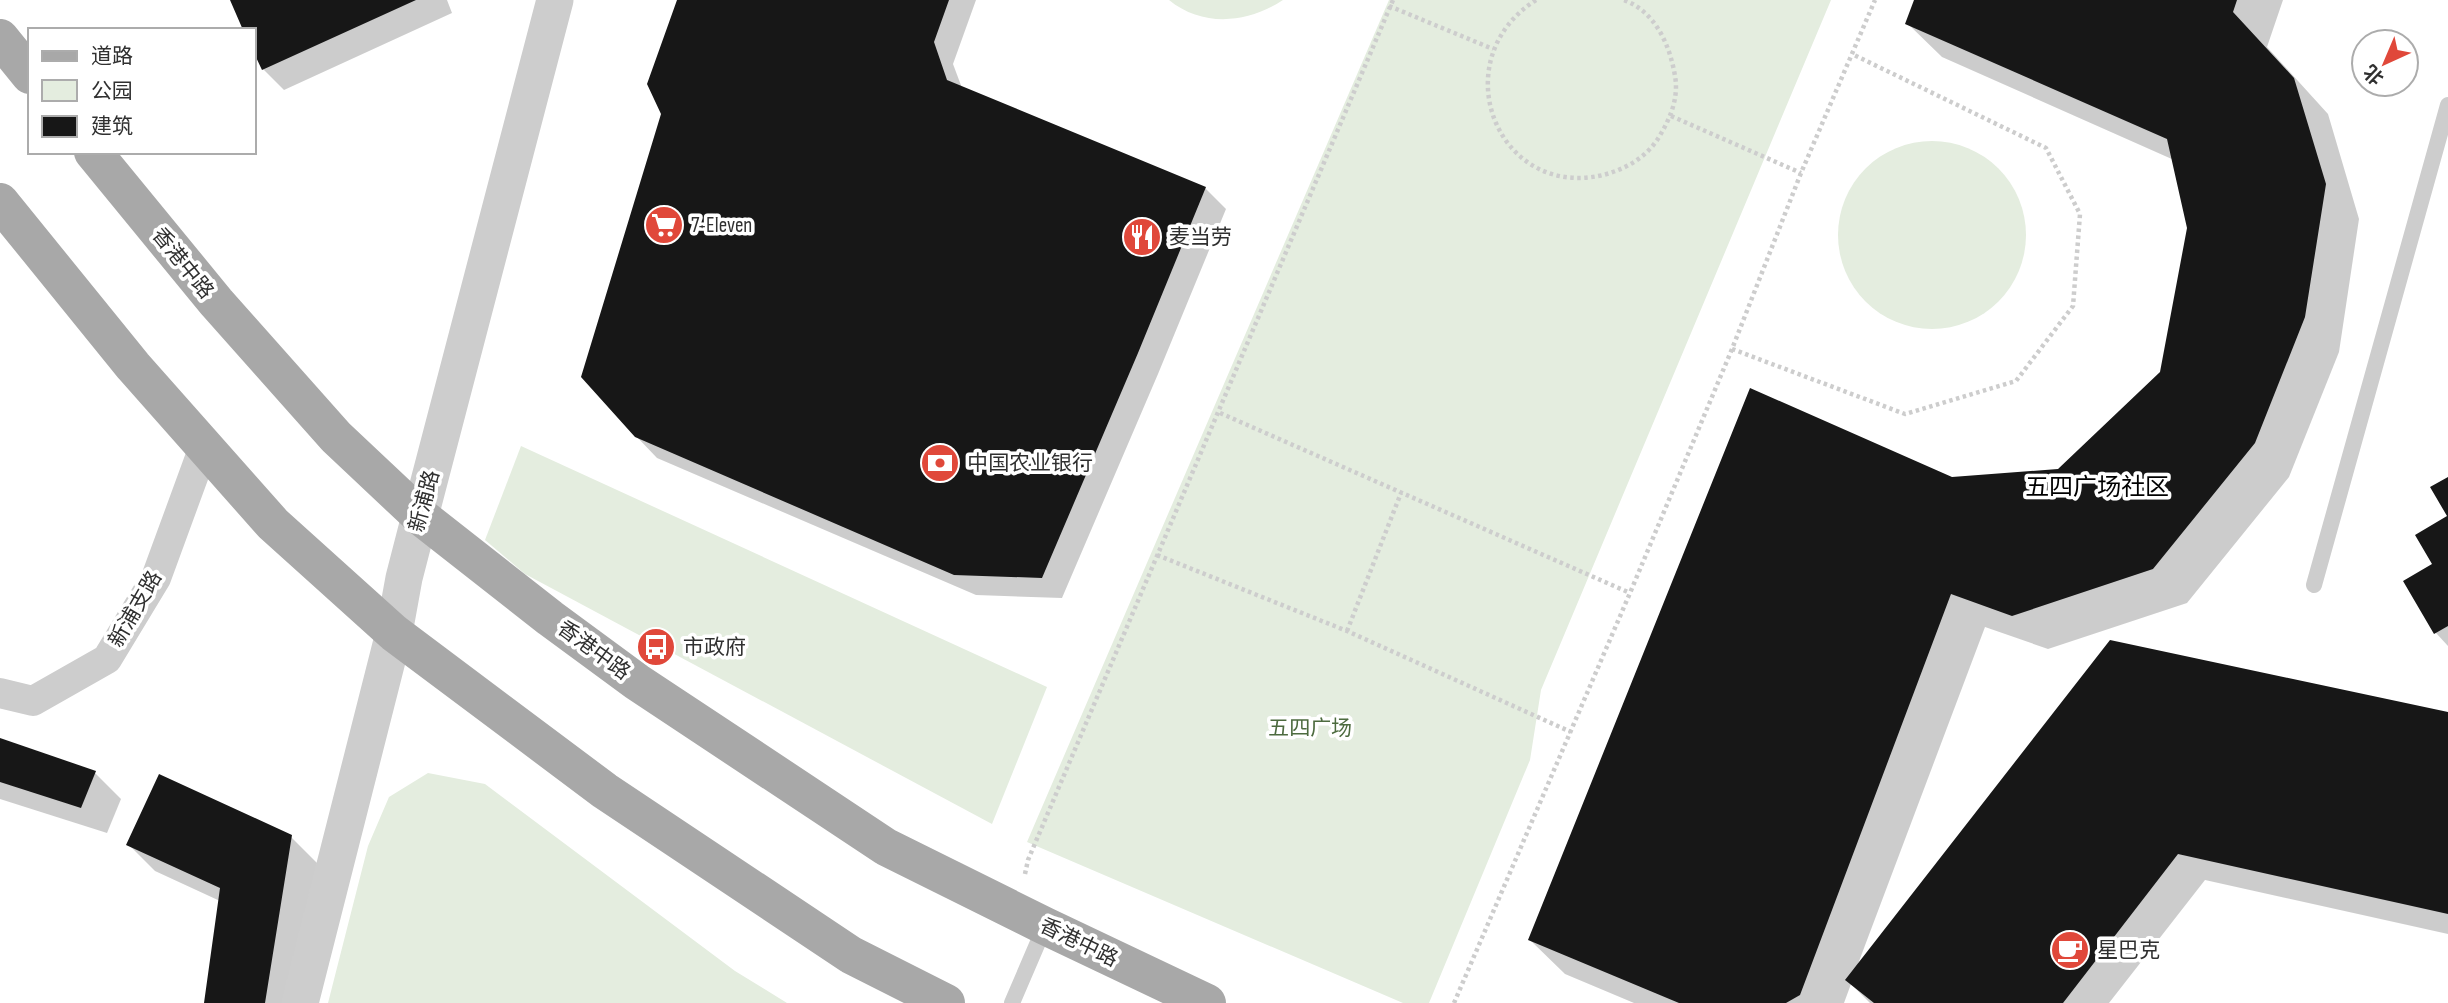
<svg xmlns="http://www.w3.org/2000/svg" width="2448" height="1003" viewBox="0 0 2448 1003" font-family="'Sofia Sans Condensed','Noto Sans SC',sans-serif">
	<rect width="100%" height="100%" fill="#fff"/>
	<g fill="#e4eddf">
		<path d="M1169,0H1283C1249,23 1203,28 1169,0Z"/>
		<path d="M1389,0H1831L1541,690L1530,760L1429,1003H1403L1027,842Z"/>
		<circle cx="1932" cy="235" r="94"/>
		<path d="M521,446L1047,687L992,824L525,574L485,540Z"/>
		<path d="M428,773L485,784L735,971L787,1003H328L368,846L389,797Z"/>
	</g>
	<g fill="#0003">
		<path d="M232,0H447L452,13L284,90L263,69L254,48V30Z"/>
		<path d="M679,0H976L953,64L962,88L1205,188L1226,209L1158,374L1062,598L976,595L657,458L636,436L663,114Z"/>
		<path d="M1916,0H2283L2267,47L2328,114L2359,219L2339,352L2289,477L2187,603L2048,649L1985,627L1858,964L2448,714V934L2205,880L2109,1003H1870L1851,984L1844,1003H1634L1565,974L1530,940L1951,479L2059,471L2162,373L2189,228L2174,160L1942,57L1907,23Z"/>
		<path d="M2448,517V646L2436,633L2434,565Z"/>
		<path d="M0,740L95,773L121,799L107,833L0,799Z"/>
		<path d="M291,837L317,863L295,1003H206L220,901L155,871L129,845Z"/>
	</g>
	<g fill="#171717">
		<path d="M230,0H416L262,70L254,53V30H243Z"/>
		<path d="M677,0H949L934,42L947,80L1206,187L1138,353L1042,578L954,575L635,437L581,377L661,114L647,84Z"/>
		<path d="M1914,0H2237L2233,12L2294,78L2326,184L2305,317L2255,443L2153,569L2012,616L1951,594L1800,995L1786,1003H1679L1528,940L1750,388L1952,477L2058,469L2160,372L2187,228L2167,139L1905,24Z"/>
		<path d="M2448,477V626L2434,634L2403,581L2432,564L2415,535L2447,516L2430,487Z"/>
		<path d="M2110,640L2448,712V914L2178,854L2063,1003H1874L1845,980Z"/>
		<path d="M0,738L96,771L81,808L0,782Z"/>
		<path d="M159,774L292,835L265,1003H204L220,888L126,845Z"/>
	</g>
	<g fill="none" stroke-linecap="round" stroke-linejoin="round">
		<g stroke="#cdcdcd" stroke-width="4.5" stroke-dasharray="3.5 3.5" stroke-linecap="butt">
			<path d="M1536,0C1442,60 1497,200 1603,175C1626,169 1647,157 1659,137C1670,119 1679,98 1675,76C1670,46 1656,12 1624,0"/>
			<path d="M1389,6L1493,49"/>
			<path d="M1671,116L1801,173"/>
			<path d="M1732,349L1905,414L2016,381L2073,306L2080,214L2046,148L1852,54"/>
			<path d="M1220,413L1630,593"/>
			<path d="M1157,555L1347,631L1571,732"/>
			<path d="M1347,631L1401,493"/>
			<path d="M1025,874L1028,860L1393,0"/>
			<path d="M1454,1003L1630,593L1732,349L1801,173L1875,0"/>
		</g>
		<g stroke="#cdcdcd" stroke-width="16">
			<path d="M2314,585L2448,105"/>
			<path d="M1012,1003L1045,926"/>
		</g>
		<path stroke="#cdcdcd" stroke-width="30" d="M0,693L33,701L107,659L156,578L204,447"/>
		<path stroke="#cdcdcd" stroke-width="37" d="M300,1003L394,633L404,578L420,516L555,0"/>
		<g stroke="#a8a8a8" stroke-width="38">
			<path d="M0,38L30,75"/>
			<path d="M93,152L216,302L336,437L420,516L550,618L637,682L886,847L1045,926L1207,1003"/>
			<path d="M0,202L133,366L273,524L394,633L605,791L851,955L946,1003"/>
		</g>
	</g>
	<defs>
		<symbol id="supermarket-disc" viewBox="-11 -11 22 22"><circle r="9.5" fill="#e0483a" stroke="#fff"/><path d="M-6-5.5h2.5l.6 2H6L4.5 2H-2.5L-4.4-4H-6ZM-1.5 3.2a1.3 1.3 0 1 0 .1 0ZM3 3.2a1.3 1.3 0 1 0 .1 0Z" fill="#fff"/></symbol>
		<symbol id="restaurant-disc" viewBox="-11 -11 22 22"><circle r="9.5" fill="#e0483a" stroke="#fff"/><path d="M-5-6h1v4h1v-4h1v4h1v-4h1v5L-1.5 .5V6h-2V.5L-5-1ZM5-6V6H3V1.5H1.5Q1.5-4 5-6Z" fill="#fff"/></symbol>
		<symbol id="bank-disc" viewBox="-11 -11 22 22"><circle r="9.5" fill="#e0483a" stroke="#fff"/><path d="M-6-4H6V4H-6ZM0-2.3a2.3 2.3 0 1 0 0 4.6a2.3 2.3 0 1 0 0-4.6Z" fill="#fff"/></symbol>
		<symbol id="bus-disc" viewBox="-11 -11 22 22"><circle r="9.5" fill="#e0483a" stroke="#fff"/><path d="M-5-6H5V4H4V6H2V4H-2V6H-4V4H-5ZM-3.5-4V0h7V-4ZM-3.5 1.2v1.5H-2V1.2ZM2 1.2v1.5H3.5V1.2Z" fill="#fff"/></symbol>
		<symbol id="cafe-disc" viewBox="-11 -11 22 22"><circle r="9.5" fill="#e0483a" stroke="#fff"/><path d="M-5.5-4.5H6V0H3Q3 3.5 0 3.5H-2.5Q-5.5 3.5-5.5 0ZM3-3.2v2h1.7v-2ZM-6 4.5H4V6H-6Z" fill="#fff"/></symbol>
	</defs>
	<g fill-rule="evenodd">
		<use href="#supermarket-disc" x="642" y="203" width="44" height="44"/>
		<use href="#restaurant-disc" x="1120" y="215" width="44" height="44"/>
		<use href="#bank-disc" x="918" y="441" width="44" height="44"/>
		<use href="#bus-disc" x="634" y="625" width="44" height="44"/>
		<use href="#cafe-disc" x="2048" y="928" width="44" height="44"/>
	</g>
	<g text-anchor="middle" stroke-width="7" stroke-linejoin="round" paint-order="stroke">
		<g font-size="21" fill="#303030" stroke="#fff" text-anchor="start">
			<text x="691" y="232">7-Eleven</text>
			<text x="1169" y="244">麦当劳</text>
			<text x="967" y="470">中国农业银行</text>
			<text x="683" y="654">市政府</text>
			<text x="2097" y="957">星巴克</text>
		</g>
		<g font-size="21" fill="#303030" stroke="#fff">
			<text transform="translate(183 263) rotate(51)" y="7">香港中路</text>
			<text transform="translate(424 501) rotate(-75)" y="7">新浦路</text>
			<text transform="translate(135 609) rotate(-60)" y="7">新浦支路</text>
			<text transform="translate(594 650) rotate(36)" y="7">香港中路</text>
			<text transform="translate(1079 942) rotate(26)" y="7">香港中路</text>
		</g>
		<g font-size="21" fill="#4d6b3f" stroke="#fff">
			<text x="1310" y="735">五四广场</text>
		</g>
		<g font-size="24" fill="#000" stroke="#fff">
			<text x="2097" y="495">五四广场社区</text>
		</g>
	</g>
	<rect x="28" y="28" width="228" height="126" fill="#ffffff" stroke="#acacac" stroke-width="2"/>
	<rect x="42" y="51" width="35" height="10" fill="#a8a8a8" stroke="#acacac" stroke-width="2"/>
	<text x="91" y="63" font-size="21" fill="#303030">道路</text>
	<rect x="42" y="80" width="35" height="21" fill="#e4eddf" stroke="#acacac" stroke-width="2"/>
	<text x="91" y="98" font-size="21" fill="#303030">公园</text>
	<rect x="42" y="116" width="35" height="21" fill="#171717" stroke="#acacac" stroke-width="2"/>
	<text x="91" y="133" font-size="21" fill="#303030">建筑</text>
	<g transform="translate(2385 63) rotate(224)"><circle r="33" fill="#ffffff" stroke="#acacac" stroke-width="2"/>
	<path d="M0-5L12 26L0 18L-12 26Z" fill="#e0483a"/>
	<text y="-10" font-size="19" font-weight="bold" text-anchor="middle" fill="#303030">北</text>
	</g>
</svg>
